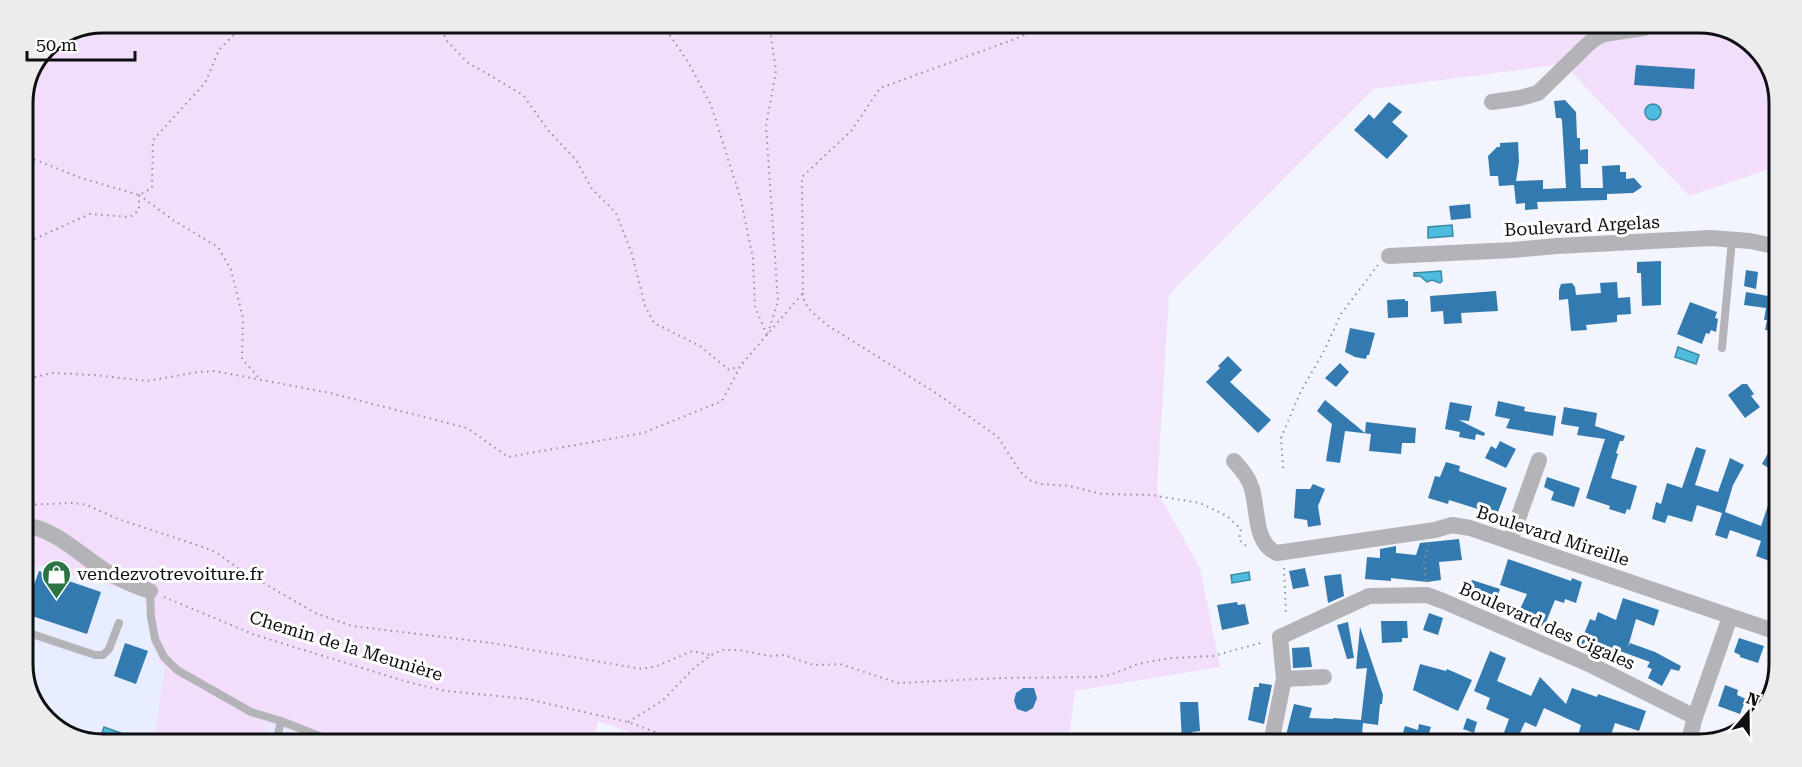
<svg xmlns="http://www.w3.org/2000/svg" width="1802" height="767" viewBox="0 0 1802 767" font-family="'Roboto Serif',serif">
	<rect width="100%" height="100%" fill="#f2f5fd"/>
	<g fill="#e8eeff">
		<path d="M23,561L144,595L152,645L160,659L165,667L154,739L73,738L39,713L23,670Z"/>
		<path d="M267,724L308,735L314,739H265Z"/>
	</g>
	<path fill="#f2defa" d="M103,23L1729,29L1763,54L1779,97V166L1689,196L1564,64L1373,89L1169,294L1157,491L1200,568L1220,667L1075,691L1070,731L1019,742L654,741L598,721L595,740L314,739L307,735L267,724L265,739H154L165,667L159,662V659L152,645L144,595L23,561V98L46,46Z"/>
	<g fill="#4dbcde" stroke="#3a88a1" stroke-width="1.5">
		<circle cx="1653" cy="112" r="8"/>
		<path d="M1452,225L1453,236L1428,238V227Z"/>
		<path d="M1441,271L1442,281L1440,283L1432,280L1427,282L1420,276H1414V273Z"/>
		<path d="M1678,347L1699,355L1696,364L1675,357Z"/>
		<path d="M1249,572L1250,580L1232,583L1231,575Z"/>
		<path d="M104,727L129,736L128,739H100Z"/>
	</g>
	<g fill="#337ab1">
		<path d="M1636,65L1695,69L1694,89L1634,85Z"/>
		<path d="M1565,100L1576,112L1577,138H1580V150L1588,149V164H1580L1581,188H1603L1602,166L1620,165V172H1626V179L1634,178L1642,187L1633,193L1607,194V200L1537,202L1538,209L1525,210V203L1516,204L1514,185L1499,186L1498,176H1490L1488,156L1497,147H1500V143L1518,142L1519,162L1516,181L1543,180V189L1566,188L1562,121L1561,118H1556L1554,101Z"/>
		<path d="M1389,102L1402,112L1392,122L1408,136L1387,159L1354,130L1369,114L1374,119Z"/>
		<path d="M1470,204L1471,218L1451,220L1449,206Z"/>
		<path d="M1661,261V305L1642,306L1641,273H1637V262Z"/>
		<path d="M1746,270L1758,272L1756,289L1744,286Z"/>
		<path d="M1770,278H1778L1777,331L1765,330L1767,320H1764L1766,308L1744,305L1746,292L1768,296Z"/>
		<path d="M1617,282L1618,298L1630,297L1631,314L1617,315V322L1586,325L1587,330L1571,331L1568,299L1559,300V290L1561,284L1572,283L1575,287L1576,295L1601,293L1600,283Z"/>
		<path d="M1496,291L1498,311L1461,313L1462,323L1444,324L1443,311L1431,312L1430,296Z"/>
		<path d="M1405,299V301H1408V317L1388,318L1387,300Z"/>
		<path d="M1690,302L1717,312L1715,318L1718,319L1716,332L1711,330L1709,334L1706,333L1702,344L1677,334Z"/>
		<path d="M1350,328L1375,333L1369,355H1367L1366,359L1355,357L1345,352Z"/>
		<path d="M1228,356L1242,370L1230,382L1271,420L1258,433L1206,382L1220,368L1218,366Z"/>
		<path d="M1340,363L1349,372L1336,387L1325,378Z"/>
		<path d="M1742,384H1747L1754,394L1751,396L1760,407L1745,418L1728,395Z"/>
		<path d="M1325,400L1365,433L1366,422L1416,428L1415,443H1402L1401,454L1369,451L1371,434L1345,431L1340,463L1326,461L1332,424L1317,411Z"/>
		<path d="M1498,401L1525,407L1524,411L1556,416L1553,436L1506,428L1510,419L1495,416Z"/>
		<path d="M1450,402L1472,406L1469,421L1459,420L1485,433L1484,436L1476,434L1475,440L1459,437L1460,432L1445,429Z"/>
		<path d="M1564,407L1597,413L1595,426L1625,436L1623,441H1620L1616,453L1618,454L1611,478L1637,486L1630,510L1627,509L1625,514L1609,509L1610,506L1586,498L1605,439L1577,435L1579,427L1561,424Z"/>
		<path d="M1776,439V472L1762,464Z"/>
		<path d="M1500,441L1516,449L1506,468L1485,458L1491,446L1496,449Z"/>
		<path d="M1696,447L1706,450L1695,485L1718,492L1730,458L1744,465L1733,485L1725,512L1761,526L1773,491H1775V563L1756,556L1761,541L1730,530L1727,539L1715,535L1722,513L1697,505L1692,522L1668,515L1665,523L1652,519L1656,502L1661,504L1667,483L1682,488Z"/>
		<path d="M1446,462L1460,466L1459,471L1507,488L1498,512L1482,507L1481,510L1449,500L1448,504L1428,498L1435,476L1440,477Z"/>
		<path d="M1547,477L1580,488L1574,507L1551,500L1554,492L1544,487Z"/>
		<path d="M1313,484L1325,489L1318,506L1321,525L1308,527L1307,520L1294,518L1296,489H1310Z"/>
		<path d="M1459,539L1462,560L1439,562L1441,580L1427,582L1391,578V581L1365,579L1367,557L1380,558V549L1396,546V553L1416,555L1420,543Z"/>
		<path d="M1508,559L1571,581L1572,578L1582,582L1576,603L1565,599L1564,603L1555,600L1544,627L1521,618L1524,611L1520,609L1527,594L1500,585Z"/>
		<path d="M1305,568L1309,586L1293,589L1289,571Z"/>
		<path d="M39,571L101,592L87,634L23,613V590L31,593Z"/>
		<path d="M1341,574L1344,596L1328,603L1324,576Z"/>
		<path d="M1472,580L1500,589L1494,607L1469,599L1470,594L1467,593Z"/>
		<path d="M1623,598L1659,610L1654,626L1636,619L1628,647L1630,643L1655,652L1681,666L1679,671L1671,669L1662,686L1648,678L1652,669L1647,667L1650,662L1598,643L1595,650L1580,644L1590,619L1595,621L1598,612L1616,620Z"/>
		<path d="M1237,602L1238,605L1245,604L1249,624L1222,630L1217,605Z"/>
		<path d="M1429,613L1443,618L1438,635L1423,630Z"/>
		<path d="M1381,621H1407L1408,638H1402V642L1382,643Z"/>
		<path d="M1348,622L1354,658L1347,659L1337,625Z"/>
		<path d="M1360,627L1383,695L1382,704H1380L1378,725L1363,723L1362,735L1352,734V736H1349L1348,743H1284L1294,704L1312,708L1309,718L1333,719V718L1361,720L1367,668L1356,669Z"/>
		<path d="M1739,638L1764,646L1758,663L1740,657V655L1734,652Z"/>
		<path d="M125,643L148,651L136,684L114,676Z"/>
		<path d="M1309,647L1312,667L1293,668L1292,648Z"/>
		<path d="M1490,651L1506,658L1497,681L1531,696L1540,677L1566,704L1572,688L1597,697L1598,694L1646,711L1639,731L1615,723L1608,744H1576L1581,725L1544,708L1536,727L1525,722L1515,744L1502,738L1509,719L1486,709L1490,698L1474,691Z"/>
		<path d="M1420,664L1446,671L1447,669L1472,680L1458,711L1413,690Z"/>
		<path d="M1259,683L1272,685L1264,724L1248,720L1254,687H1259Z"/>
		<path d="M1725,685L1738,690L1737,695L1746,699L1740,714L1718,706Z"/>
		<path d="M1023,688H1034L1037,698L1033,708L1026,712L1017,709L1014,701L1016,693Z"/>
		<path d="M1180,702H1198L1200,731L1192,732L1191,743H1182Z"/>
		<path d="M1467,718L1477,722L1474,733L1463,729Z"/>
		<path d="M1419,724L1431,727L1426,743H1400L1405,726L1418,730Z"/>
	</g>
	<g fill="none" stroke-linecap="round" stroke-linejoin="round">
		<g stroke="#919399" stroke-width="2" stroke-dasharray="1.5 4.5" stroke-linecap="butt">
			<path d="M440,24L446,40L467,62L523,95L548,130L576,160L592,189L616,213L632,254L645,306L654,323L700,346L729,370L739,366"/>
			<path d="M663,25L688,62L711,105L741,200L753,259L755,307L767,335"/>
			<path d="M766,25L770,31L776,71L766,126L778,301L768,333"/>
			<path d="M770,31L779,25"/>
			<path d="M23,155L81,178L139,195L152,188L153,140L205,83L219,50L245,23"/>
			<path d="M139,195L173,220L218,247L231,270L243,318L242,359L261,380"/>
			<path d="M23,252L30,241L90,214L130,217L139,210V195"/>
			<path d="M803,293C803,308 819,318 830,327L936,393L998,437L1019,470L1029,480L1041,484L1069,486L1102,494L1151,495L1200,503L1227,516L1241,529L1239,539L1243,544L1249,547"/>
			<path d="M23,380L52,373L94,375L147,381L198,372L215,371L330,393L467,428L508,457L643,433L722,401L741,365L803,293L802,177L852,130L880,88L1015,39L1044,26"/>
			<path d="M1283,468L1281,438L1300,393L1324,351L1341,314L1378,265"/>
			<path d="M23,505L74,503L87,505L118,519L206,548L217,553L238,568L315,613L352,626L492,643L642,669L657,666L692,651L710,655"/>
			<path d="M1284,568L1286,616"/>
			<path d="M1426,581L1424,561L1429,545"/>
			<path d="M164,597L255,635L411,683L446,691L527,699L628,722L679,741"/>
			<path d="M628,722L662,701L694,668L711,655L723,650H739L770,656L784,655L814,665L840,664L898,683L1002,678L1097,677L1110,675L1138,664L1171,658L1213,656L1264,642"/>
		</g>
		<g stroke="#b4b4b8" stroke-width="8">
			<path d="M1722,348L1732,240"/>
			<path d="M150,591L151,617L155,639L164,657L177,670L251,712L281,721L327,739"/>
			<path d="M23,631L95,655H103L109,649L119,623"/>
			<path d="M277,739L281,721"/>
		</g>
		<g stroke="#b4b4b8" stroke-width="16">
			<path d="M1492,102L1520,98L1538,93L1585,47L1594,39L1604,34L1644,28"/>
			<path d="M1389,256L1513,250L1557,246L1711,238L1750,241L1778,247"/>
			<path d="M1234,461C1242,470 1249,478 1252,489C1258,509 1254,544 1277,553L1435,530L1452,525L1470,528L1774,631"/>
			<path d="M23,525C55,528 81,556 107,572C121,580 135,586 150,591"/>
			<path d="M1510,541L1539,460"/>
			<path d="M1284,679L1324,677"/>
			<path d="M1271,743L1284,679L1280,637L1369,596L1427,595L1443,601L1591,665L1695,717L1730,617"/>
			<path d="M1688,744L1695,717"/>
		</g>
	</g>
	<defs>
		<symbol id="shop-pin" viewBox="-11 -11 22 30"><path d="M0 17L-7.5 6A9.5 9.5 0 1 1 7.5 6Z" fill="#2a7543" stroke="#fff"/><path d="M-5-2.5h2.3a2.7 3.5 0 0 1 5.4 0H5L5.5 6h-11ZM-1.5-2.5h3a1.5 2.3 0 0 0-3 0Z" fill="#fff"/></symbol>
	</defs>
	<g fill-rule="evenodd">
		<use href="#shop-pin" x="40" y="558" width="33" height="45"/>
	</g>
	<g text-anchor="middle" stroke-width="6" stroke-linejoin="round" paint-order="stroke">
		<g font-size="18" fill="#0e0f12" stroke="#fff">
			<text transform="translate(1582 226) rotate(-3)" y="6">Boulevard Argelas</text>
			<text transform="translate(1553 536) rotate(18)" y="6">Boulevard Mireille</text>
			<text transform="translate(1547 626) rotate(24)" y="6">Boulevard des Cigales</text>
			<text transform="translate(346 646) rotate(17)" y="6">Chemin de la Meunière</text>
		</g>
		<g font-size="18" fill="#0e0f12" stroke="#fff" text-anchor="start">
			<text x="77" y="580">vendezvotrevoiture.fr</text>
		</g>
	</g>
	<path d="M0 0H1802V767H0ZM103 33H1699A70 70 0 0 1 1769 103V664A70 70 0 0 1 1699 734H103A70 70 0 0 1 33 664V103A70 70 0 0 1 103 33Z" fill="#ececec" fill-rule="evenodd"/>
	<path fill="none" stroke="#0e0f12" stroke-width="3" d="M103 33H1699A70 70 0 0 1 1769 103V664A70 70 0 0 1 1699 734H103A70 70 0 0 1 33 664V103A70 70 0 0 1 103 33Z"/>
	<g transform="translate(1748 713) rotate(20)" stroke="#ffffff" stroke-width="4.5" paint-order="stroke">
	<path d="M0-4.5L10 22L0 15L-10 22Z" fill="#0e0f12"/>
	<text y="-9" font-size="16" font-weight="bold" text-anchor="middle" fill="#0e0f12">N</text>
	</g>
	<path d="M27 51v9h108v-9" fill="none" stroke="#0e0f12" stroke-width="3"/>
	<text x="36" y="51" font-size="18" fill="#0e0f12" stroke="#ffffff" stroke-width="4.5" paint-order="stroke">50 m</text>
</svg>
